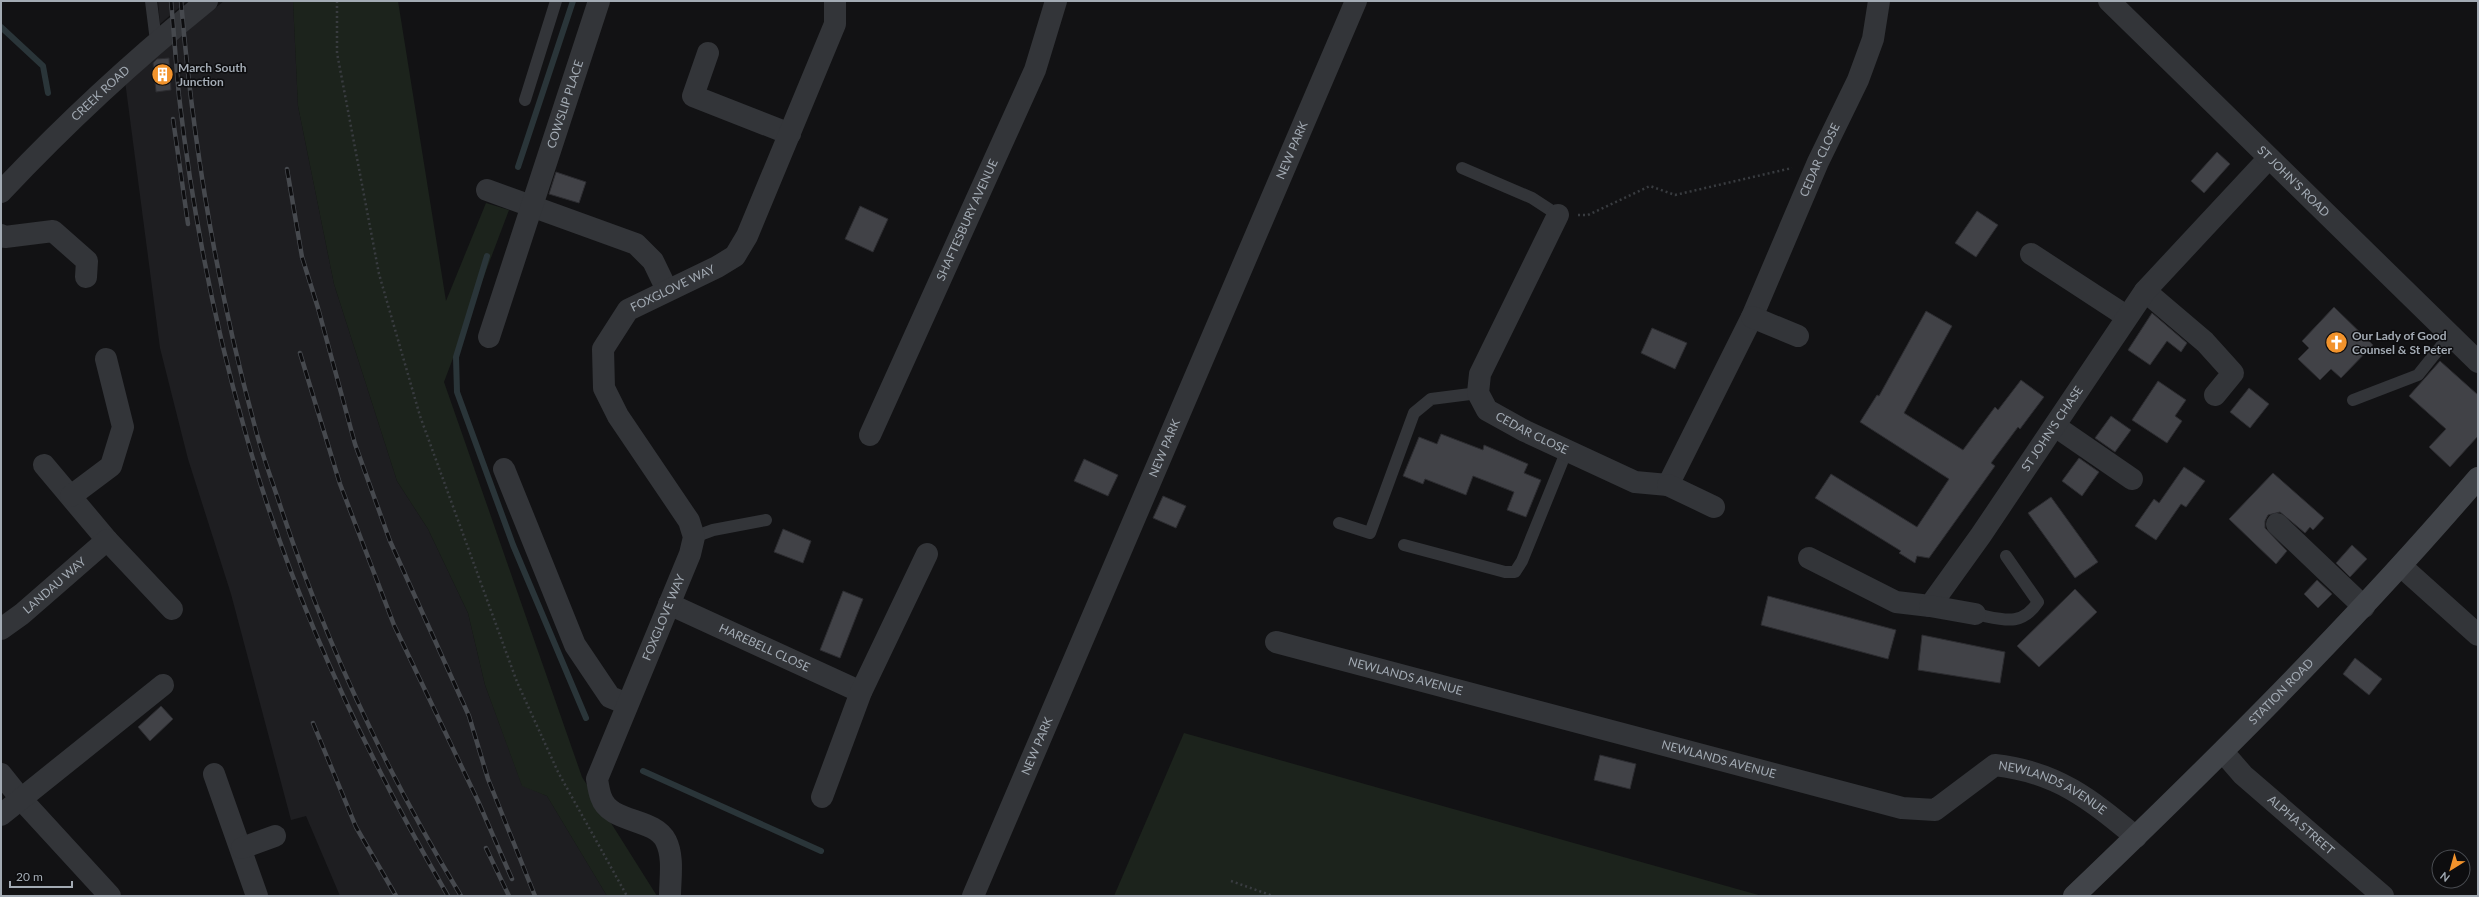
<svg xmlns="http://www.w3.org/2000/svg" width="2479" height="897" viewBox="0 0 2479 897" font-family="Lato,sans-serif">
	<rect width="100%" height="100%" fill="#121214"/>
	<g fill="#1e1e21">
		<path d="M158,1H187L160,24Z"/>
		<path d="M224,1H293L298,106L334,284L397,481L428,529L468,613L485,685L522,785L547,796L607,896H340L306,816L291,820L231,594L188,459L160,348L125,81Z"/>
	</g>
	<g fill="#1c231c">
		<path d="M293,1H398L446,301L486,203L509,210L444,382L582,777L657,896H607L547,796L522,786L485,685L468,613L428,529L397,481L334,284L298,106Z"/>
		<path d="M1184,733L1762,896H1114Z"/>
	</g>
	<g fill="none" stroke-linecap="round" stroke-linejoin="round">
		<g stroke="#2a3539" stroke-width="6">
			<path d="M1,27L43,66L48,93"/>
			<path d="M518,167L573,1"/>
			<path d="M487,256L456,357L457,392L513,545L586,718"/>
			<path d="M643,771L821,851"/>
		</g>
	</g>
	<g fill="#414247" stroke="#2c2c30">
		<path d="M169,58L171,90L156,92L153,63L157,59Z"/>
		<path d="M2217,152L2230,164L2204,193L2191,181Z"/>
		<path d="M556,172L586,182L579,203L549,194Z"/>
		<path d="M860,206L888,219L873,252L845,239Z"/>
		<path d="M1977,211L1998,225L1976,257L1955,243Z"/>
		<path d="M2334,307L2373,345L2341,378L2331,369L2320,380L2298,359L2309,348L2302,341Z"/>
		<path d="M1926,311L1952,326L1904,413L1963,450L1995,407L1998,410L2021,380L2044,397L2020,429L2018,427L1991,463L1995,466L1929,558L1917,556L1915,563L1899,553L1901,551L1815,498L1831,474L1917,527L1949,479L1860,422L1877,395L1879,396Z"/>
		<path d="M2152,313L2187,343L2181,352L2167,341L2150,365L2128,350Z"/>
		<path d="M1652,328L1687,343L1675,369L1641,353Z"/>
		<path d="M2440,361L2478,395V436L2450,467L2429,447L2446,429L2409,396Z"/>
		<path d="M2158,381L2186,400L2175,416L2182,421L2167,443L2132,420Z"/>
		<path d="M2249,388L2269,404L2250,428L2230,412Z"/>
		<path d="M2111,416L2131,430L2115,452L2095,438Z"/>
		<path d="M1441,434L1483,450L1484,445L1528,464L1524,473L1541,480L1526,517L1507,510L1514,492L1473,476L1466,495L1425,479L1423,484L1403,476L1419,437L1437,444Z"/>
		<path d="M2079,458L2099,472L2082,496L2062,481Z"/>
		<path d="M1084,459L1118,475L1108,496L1074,481Z"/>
		<path d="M2184,467L2205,481L2186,507L2181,504L2156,540L2135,526L2154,499L2159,503Z"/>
		<path d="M2273,473L2324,518L2313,530L2310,527L2305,533L2280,512L2268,515L2265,521V528L2287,551L2276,564L2229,519Z"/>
		<path d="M1163,496L1186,506L1176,528L1153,518Z"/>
		<path d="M2051,497L2098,562L2075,578L2028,513Z"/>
		<path d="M783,529L811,541L803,563L774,552Z"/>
		<path d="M2352,545L2367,559L2350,577L2336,563Z"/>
		<path d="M2317,580L2332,594L2318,608L2304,594Z"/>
		<path d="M2075,589L2097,612L2039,667L2017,646Z"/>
		<path d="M843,591L863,599L840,658L820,650Z"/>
		<path d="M1768,596L1896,630L1888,659L1761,625Z"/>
		<path d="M1922,635L2005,652L2000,683L1918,670Z"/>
		<path d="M2355,658L2382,679L2369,695L2343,674Z"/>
		<path d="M161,706L173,719L150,741L138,727Z"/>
		<path d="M1600,755L1636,764L1630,789L1594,780Z"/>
	</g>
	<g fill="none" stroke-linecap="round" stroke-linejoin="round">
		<g stroke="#393c40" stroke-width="2.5" stroke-dasharray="2 3" stroke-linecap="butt">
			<path d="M337,1V53L379,274L420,416L517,682L558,772L627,896"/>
			<path d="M1578,215H1588L1650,186L1675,195L1792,168"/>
			<path d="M1231,881L1273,896"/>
		</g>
		<g stroke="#333539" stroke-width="12">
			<path d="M151,1L156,41"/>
			<path d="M525,100L556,1"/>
			<path d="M1462,168L1532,198L1558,215"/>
			<path d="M2353,400L2418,375L2450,335"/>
			<path d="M1339,523L1370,533L1414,413L1431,399L1478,393"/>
			<path d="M694,537L713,530L766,520"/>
			<path d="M1404,545L1505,572H1515L1522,561L1567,450"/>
			<path d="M1975,614C2002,619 2021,628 2038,602L2006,556"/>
		</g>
		<g stroke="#333539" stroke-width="22">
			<path d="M708,53L693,96L790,134"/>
			<path d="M487,190L636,244L653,261L667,290"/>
			<path id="s1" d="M1558,215L1480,374L1478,393L1487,410L1525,431L1635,482L1668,485L1752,317L1818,162L1858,80L1873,39L1879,1"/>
			<path d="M1,235L5,237L53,231L87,261L86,277"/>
			<path d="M2031,254L2126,316"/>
			<path d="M2145,291L2205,342L2233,373L2215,395"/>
			<path d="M1752,317L1798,336"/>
			<path id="s2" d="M489,337L599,1"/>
			<path d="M2055,426L2132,479"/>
			<path id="s3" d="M870,435L1035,70L1056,1"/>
			<path d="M44,465L107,540"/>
			<path d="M504,469L575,645L610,697L627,704"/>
			<path d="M1668,485L1714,507"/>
			<path d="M71,496L111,466L123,427L106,359"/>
			<path d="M2277,524L2364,607"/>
			<path id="s4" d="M1809,558L1896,602L1930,606L1981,535L2145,291L2268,159"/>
			<path d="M2401,566L2478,635"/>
			<path id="s5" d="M669,604L861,692"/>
			<path d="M1930,606L1975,614"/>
			<path id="s6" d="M1,629L22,614L107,540L172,609"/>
			<path id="s7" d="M1276,642L1902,808L1935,810L1995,765C2057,772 2090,799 2136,837"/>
			<path id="s8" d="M2223,752L2243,775L2383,896"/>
			<path d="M1,774L21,799L110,896"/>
			<path d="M214,774L257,896"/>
			<path d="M822,797L861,692L927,554"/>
			<path d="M1,815L163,685"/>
			<path d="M242,848L275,836"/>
			<path id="s9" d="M670,896C670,879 674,857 666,841C654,817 610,824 601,797C599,792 598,785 597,779L690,554L694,537L689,521L618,416L604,388L603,349L628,310L717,267L735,256L747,236L835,24V1"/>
			<path id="s10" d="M973,896L1356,1"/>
		</g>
		<g stroke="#333539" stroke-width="22">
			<path id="s11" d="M2109,1L2478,362"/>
			<path id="s12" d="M1,192C65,124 134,60 207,1"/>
		</g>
		<path stroke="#414449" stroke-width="22" id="s13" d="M2074,896C2214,762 2352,625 2478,478"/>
		<defs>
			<g id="rail">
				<path d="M171,1C174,33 176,64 179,96C192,209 214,322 245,431C290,595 363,750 448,896"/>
				<path d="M181,1C193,144 217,288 255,427C261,451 270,475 278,499C323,637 386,772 461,896"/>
				<path d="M173,119L188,224"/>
				<path d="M287,169L302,257L318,308L355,444L390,541L469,716L488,779L535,896"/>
				<path d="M300,353L340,484L394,625L478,801L512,879"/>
				<path d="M313,723L356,827L396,896"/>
				<path d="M486,848L509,896"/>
			</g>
		</defs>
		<use href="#rail" stroke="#46494e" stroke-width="4.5"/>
		<use href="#rail" stroke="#0d0d0f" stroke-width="3" stroke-dasharray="9" stroke-linecap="butt"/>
	</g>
	<defs>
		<symbol id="building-disc" viewBox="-11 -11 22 22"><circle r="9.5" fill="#f2932c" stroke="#0d0d0f"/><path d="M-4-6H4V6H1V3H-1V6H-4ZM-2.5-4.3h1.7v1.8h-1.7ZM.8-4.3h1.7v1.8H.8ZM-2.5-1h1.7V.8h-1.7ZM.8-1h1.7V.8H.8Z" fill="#fff"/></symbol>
		<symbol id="church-disc" viewBox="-11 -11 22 22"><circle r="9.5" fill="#f2932c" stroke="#0d0d0f"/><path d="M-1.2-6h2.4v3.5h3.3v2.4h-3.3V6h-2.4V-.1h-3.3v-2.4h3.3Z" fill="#fff"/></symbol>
	</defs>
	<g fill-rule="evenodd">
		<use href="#building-disc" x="150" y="62" width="25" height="25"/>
		<use href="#church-disc" x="2324" y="330" width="25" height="25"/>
	</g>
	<g text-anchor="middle" stroke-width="3" stroke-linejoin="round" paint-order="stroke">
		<g font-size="12" font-weight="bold" fill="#a3abb4" stroke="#0d0d0f" text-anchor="start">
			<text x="178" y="72">March South<tspan x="178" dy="14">Junction</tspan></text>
			<text x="2352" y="340">Our Lady of Good<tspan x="2352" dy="14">Counsel &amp; St Peter</tspan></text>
		</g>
		<g font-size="12" fill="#a3abb4" stroke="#0d0d0f">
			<text dy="4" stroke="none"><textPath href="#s12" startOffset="140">CREEK ROAD</textPath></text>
			<text dy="4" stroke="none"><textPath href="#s2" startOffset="245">COWSLIP PLACE</textPath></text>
			<text dy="4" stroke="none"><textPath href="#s10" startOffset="811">NEW PARK</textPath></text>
			<text dy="4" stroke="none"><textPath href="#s1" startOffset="772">CEDAR CLOSE</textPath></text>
			<text dy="4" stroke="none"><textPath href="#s11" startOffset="258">ST JOHN'S ROAD</textPath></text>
			<text dy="4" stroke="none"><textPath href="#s3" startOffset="236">SHAFTESBURY AVENUE</textPath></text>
			<text dy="4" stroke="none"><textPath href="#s9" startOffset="726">FOXGLOVE WAY</textPath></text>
			<text dy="4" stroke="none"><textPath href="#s4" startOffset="347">ST JOHN'S CHASE</textPath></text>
			<text dy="4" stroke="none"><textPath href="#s1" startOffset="266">CEDAR CLOSE</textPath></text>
			<text dy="4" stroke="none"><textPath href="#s10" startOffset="487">NEW PARK</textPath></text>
			<text dy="4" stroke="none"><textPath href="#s6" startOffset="69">LANDAU WAY</textPath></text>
			<text dy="4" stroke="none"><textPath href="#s9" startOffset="330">FOXGLOVE WAY</textPath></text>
			<text dy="4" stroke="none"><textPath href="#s5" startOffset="105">HAREBELL CLOSE</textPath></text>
			<text dy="4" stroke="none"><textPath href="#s7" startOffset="134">NEWLANDS AVENUE</textPath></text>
			<text dy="4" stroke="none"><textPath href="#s13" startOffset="291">STATION ROAD</textPath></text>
			<text dy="4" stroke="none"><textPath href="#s10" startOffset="163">NEW PARK</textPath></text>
			<text dy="4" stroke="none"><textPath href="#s7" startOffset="458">NEWLANDS AVENUE</textPath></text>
			<text dy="4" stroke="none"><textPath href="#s7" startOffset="818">NEWLANDS AVENUE</textPath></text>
			<text dy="4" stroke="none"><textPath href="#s8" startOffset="107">ALPHA STREET</textPath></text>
		</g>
	</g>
	<rect width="2479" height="897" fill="none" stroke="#a3abb4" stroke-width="4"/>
	<g transform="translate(2451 869) rotate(217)"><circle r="19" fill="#0d0d0f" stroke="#494c51"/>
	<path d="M0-3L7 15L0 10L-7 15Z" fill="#f2932c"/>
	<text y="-6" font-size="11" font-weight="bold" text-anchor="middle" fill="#a3abb4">N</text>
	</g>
	<path d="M10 881v6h62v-6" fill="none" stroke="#a3abb4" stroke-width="2"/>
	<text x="16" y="881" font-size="12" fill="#a3abb4" stroke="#0d0d0f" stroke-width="3" paint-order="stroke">20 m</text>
</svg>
